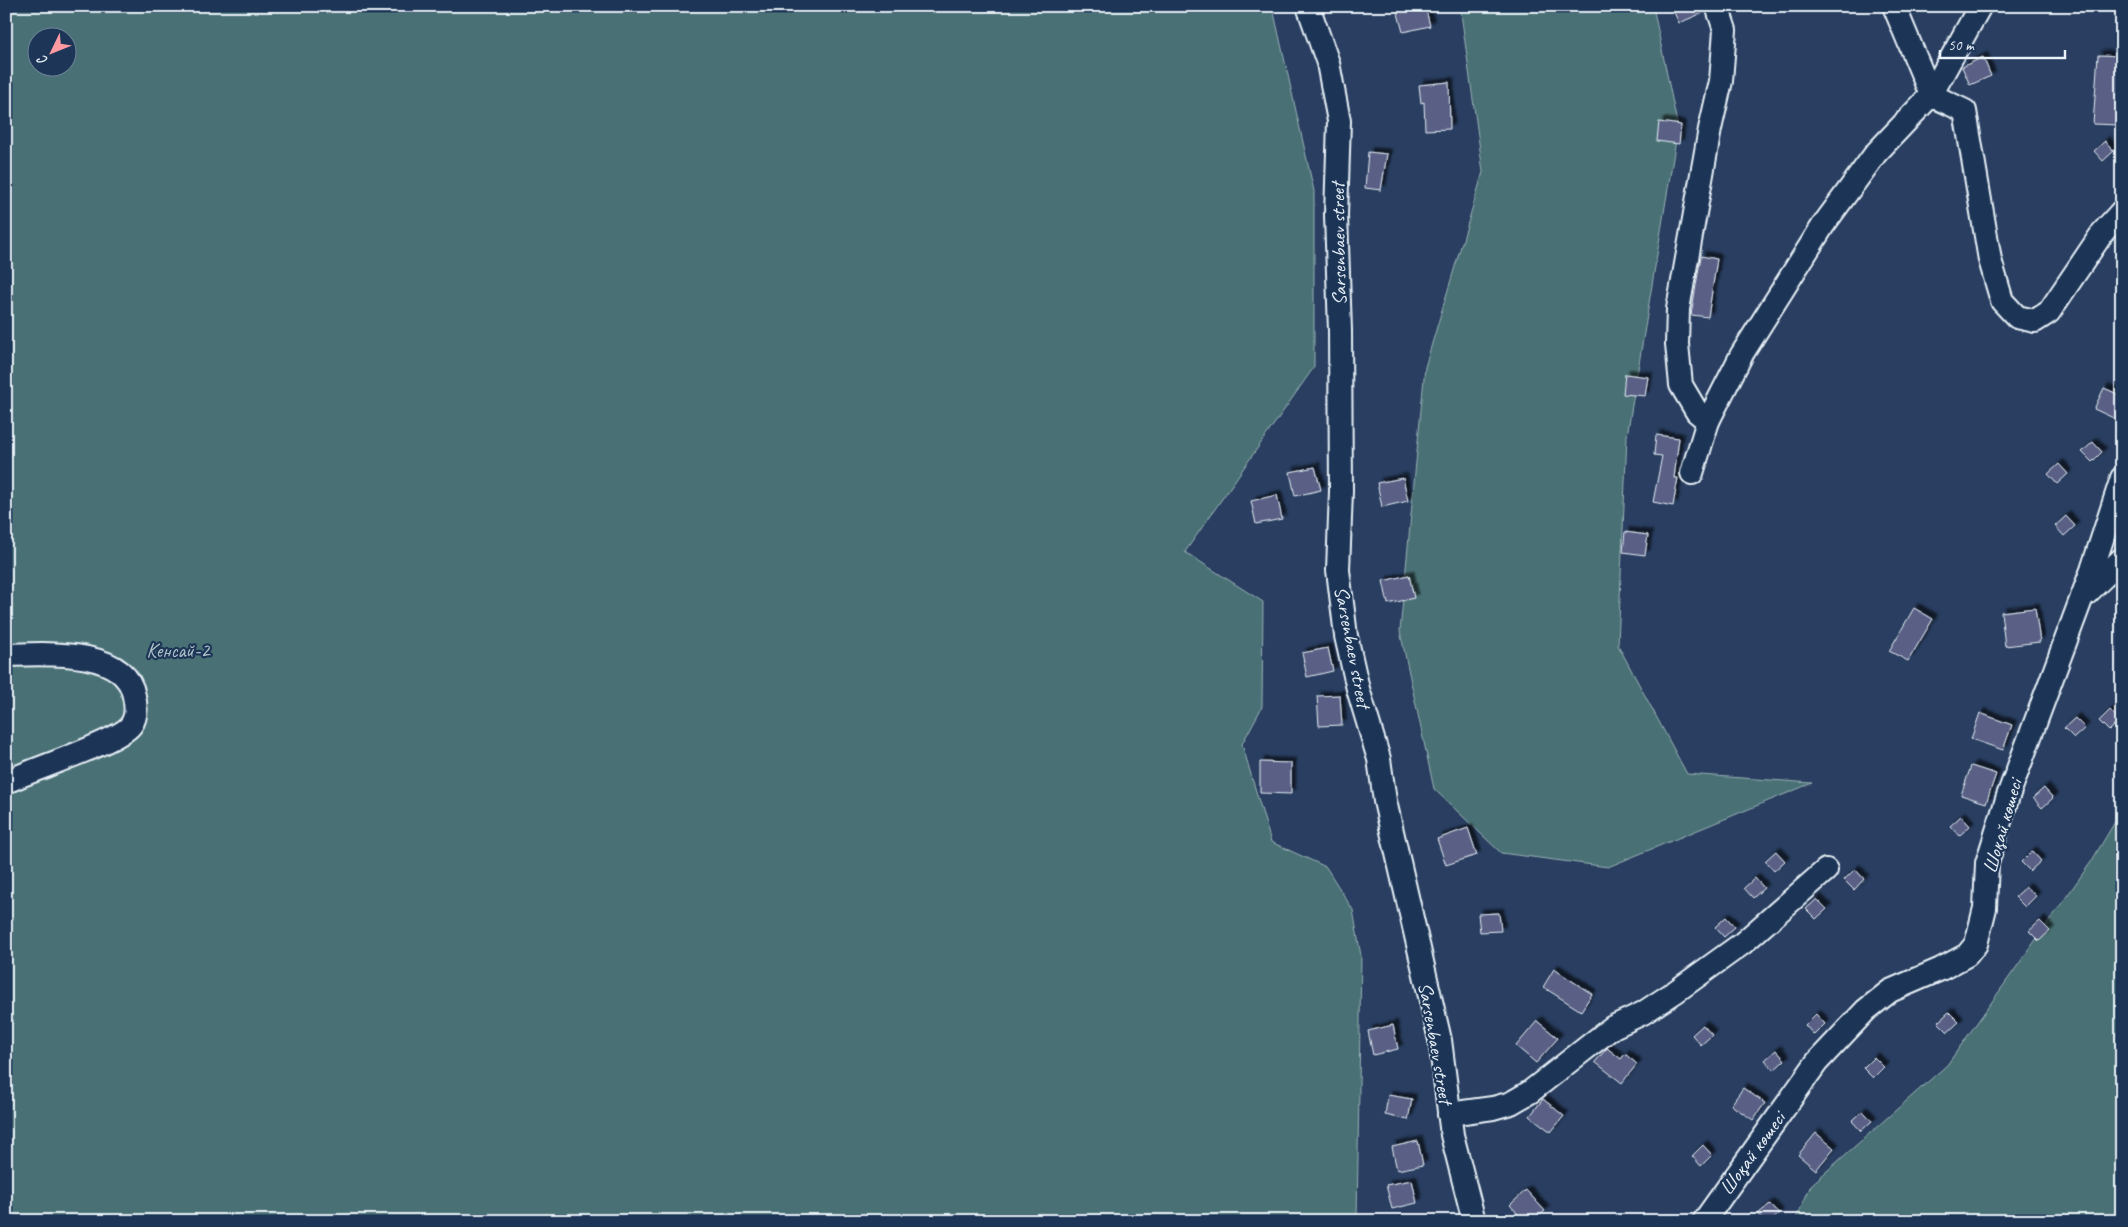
<svg xmlns="http://www.w3.org/2000/svg" width="2128" height="1227" viewBox="0 0 2128 1227" font-family="Caveat,sans-serif">
	<defs>
		<filter id="shadow"><feDropShadow dx="4.5" dy="-4.5" stdDeviation="1" flood-color="#0009"/></filter>
	</defs>
	<rect width="100%" height="100%" fill="#293e60"/>
	<filter id="ink" filterUnits="userSpaceOnUse"><feTurbulence type="fractalNoise" baseFrequency=".02" numOctaves="2"/><feDisplacementMap in="SourceGraphic" scale="10" xChannelSelector="R" yChannelSelector="G"/><feConvolveMatrix kernelMatrix="1 2 1 2 8 2 1 2 1" color-interpolation-filters="sRGB"/></filter>
	<g filter="url(#ink)">
		<g fill="#4a7174" stroke="#99b1b6" fill-rule="evenodd">
			<path d="M6,6H1271L1274,13L1314,191V367L1185,552L1263,602L1262,707L1242,744L1271,842L1326,867L1353,910L1361,956L1357,1221H6ZM38,38H68V68H38Z"/>
			<path d="M1460,6H1653L1678,128L1627,436L1618,645L1687,774L1812,783L1608,867L1501,853L1434,789L1400,631L1425,367L1483,172Z"/>
			<path d="M2122,810V1221H1795L1811,1185L1947,1065L2091,862Z"/>
		</g>
		<g fill="#5a6085" stroke="#e8f1f8" filter="url(#shadow)">
			<path d="M1396,6H1425L1430,26L1403,32Z"/>
			<path d="M1671,6H1704L1705,12L1679,23Z"/>
			<path d="M2098,55L2122,56L2118,125L2093,124Z"/>
			<path d="M1983,57L1991,76L1970,85L1962,67Z"/>
			<path d="M1449,82L1450,129L1425,130L1424,102L1421,103L1419,85Z"/>
			<path d="M1659,122L1681,125L1679,144L1657,141Z"/>
			<path d="M2105,141L2114,151L2103,161L2094,151Z"/>
			<path d="M1368,152L1387,154L1381,190L1365,188Z"/>
			<path d="M1701,256L1717,259L1708,317L1691,315Z"/>
			<path d="M1625,374L1648,377L1645,396L1623,394Z"/>
			<path d="M2104,388L2122,396V422L2094,409Z"/>
			<path d="M1656,435L1679,438L1674,478H1678L1673,506L1653,502L1662,456L1654,455Z"/>
			<path d="M2093,442L2102,452L2092,462L2082,452Z"/>
			<path d="M2059,464L2068,474L2057,484L2048,474Z"/>
			<path d="M1315,467L1321,490L1295,496L1290,472Z"/>
			<path d="M1403,478L1408,501L1382,507L1377,483Z"/>
			<path d="M1277,495L1282,519L1256,524L1251,501Z"/>
			<path d="M2066,516L2075,526L2064,536L2055,526Z"/>
			<path d="M1625,532L1648,535L1645,555L1623,552Z"/>
			<path d="M1409,575L1414,598L1388,604L1383,581Z"/>
			<path d="M1914,608L1933,619L1908,661L1889,651Z"/>
			<path d="M2035,608L2040,642L2005,646L2001,612Z"/>
			<path d="M1328,648L1333,671L1307,677L1302,653Z"/>
			<path d="M1340,695L1342,725L1319,726L1317,696Z"/>
			<path d="M2110,710L2120,720L2109,731L2099,721Z"/>
			<path d="M1980,713L2012,725L2003,750L1971,739Z"/>
			<path d="M2075,718L2085,728L2074,738L2064,728Z"/>
			<path d="M1260,762L1291,763V794L1260,793Z"/>
			<path d="M1971,766L1996,774L1986,803L1961,795Z"/>
			<path d="M2044,788L2053,798L2042,808L2033,798Z"/>
			<path d="M1961,816L1970,826L1959,836L1950,826Z"/>
			<path d="M1468,828L1477,855L1446,865L1437,839Z"/>
			<path d="M1776,851L1785,861L1774,871L1765,861Z"/>
			<path d="M2032,851L2041,861L2030,871L2021,862Z"/>
			<path d="M1855,869L1864,879L1854,890L1844,880Z"/>
			<path d="M1755,878L1764,888L1753,898L1744,888Z"/>
			<path d="M2026,887L2036,896L2025,907L2015,897Z"/>
			<path d="M1817,899L1827,909L1816,919L1806,909Z"/>
			<path d="M1499,913L1501,931L1480,932L1478,914Z"/>
			<path d="M1726,917L1735,927L1724,937L1715,927Z"/>
			<path d="M2040,921L2050,931L2039,941L2029,931Z"/>
			<path d="M1554,969L1592,994L1581,1011L1543,987Z"/>
			<path d="M1949,1012L1959,1022L1948,1032L1938,1022Z"/>
			<path d="M1816,1014L1825,1024L1814,1035L1805,1025Z"/>
			<path d="M1537,1021L1558,1038L1536,1063L1516,1046Z"/>
			<path d="M1393,1025L1398,1049L1373,1055L1368,1031Z"/>
			<path d="M1703,1025L1712,1035L1701,1045L1692,1035Z"/>
			<path d="M1607,1048L1621,1059L1625,1054L1637,1064L1622,1083L1595,1062Z"/>
			<path d="M1776,1050L1785,1060L1774,1070L1765,1060Z"/>
			<path d="M1874,1057L1884,1067L1873,1078L1863,1068Z"/>
			<path d="M1743,1088L1765,1103L1753,1120L1731,1105Z"/>
			<path d="M1388,1095L1412,1099L1408,1120L1385,1115Z"/>
			<path d="M1543,1099L1564,1116L1551,1132L1530,1116Z"/>
			<path d="M1863,1111L1872,1121L1861,1131L1852,1121Z"/>
			<path d="M1816,1133L1834,1148L1816,1170L1798,1155Z"/>
			<path d="M1418,1141L1423,1165L1397,1170L1392,1147Z"/>
			<path d="M1703,1145L1712,1155L1701,1166L1692,1156Z"/>
			<path d="M1412,1180L1417,1203L1392,1209L1386,1185Z"/>
			<path d="M1526,1190L1545,1211L1533,1221H1524L1510,1205Z"/>
			<path d="M1770,1204L1779,1214L1771,1221H1765L1758,1214Z"/>
		</g>
		<g fill="none" stroke-linecap="round" stroke-linejoin="round">
			<defs>
				<g id="minor">
					<path d="M1308,6L1328,63L1339,121L1336,215L1340,331L1341,491L1338,570L1346,636L1358,689L1379,759L1385,801L1440,1040L1452,1135L1474,1221"/>
					<path d="M1717,6L1725,30L1721,81L1710,129L1678,309L1677,344L1681,385L1697,412L1708,421L1742,354L1824,224L1876,153L1931,95L1965,111L1990,260L2002,301L2017,317L2035,321L2049,312L2103,232L2122,211"/>
					<path d="M1894,6L1931,95"/>
					<path d="M1931,95L1980,6"/>
					<path d="M1692,473L1708,421"/>
					<path d="M2086,594L2122,559"/>
					<path d="M6,655C42,654 126,647 134,696C136,705 137,717 131,725C119,742 30,770 6,782"/>
					<path d="M1449,1114L1493,1108L1511,1103L1530,1092L1613,1027L1643,1013L1675,992L1743,943L1826,870"/>
					<path d="M1704,1221L1817,1062L1866,1010L1890,991L1941,969L1967,955L1976,944L1985,908L1987,863L2008,796L2092,570L2122,478"/>
				</g>
			</defs>
			<use href="#minor" stroke="#e8f1f8" stroke-width="26"/>
			<use href="#minor" stroke="#1d3557" stroke-width="22"/>
		</g>
	</g>
	<g text-anchor="middle" stroke-width="4.5" stroke-linejoin="round" paint-order="stroke">
		<g font-size="20" fill="#e8f1f8" stroke="#1d3557">
			<text transform="translate(1338 244) rotate(-91)" y="7">Sarsenbaev street</text>
			<text transform="translate(1353 647) rotate(79)" y="7">Sarsenbaev street</text>
			<text transform="translate(2002 826) rotate(-74)" y="7">Шоқай көшесі</text>
			<text transform="translate(1436 1043) rotate(80)" y="7">Sarsenbaev street</text>
			<text transform="translate(1752 1153) rotate(-54)" y="7">Шоқай көшесі</text>
		</g>
		<g font-size="20" fill="#b1c4ca" stroke="#1d3557">
			<text x="178" y="657">Кенсай-2</text>
		</g>
	</g>
	<rect width="2128" height="1227" fill="none" stroke="#1d3557" stroke-width="25"/>
	<rect x="12" y="12" width="2103" height="1202" fill="none" stroke="#e8f1f8" stroke-width="2" filter="url(#ink)"/>
	<g transform="translate(52 52) rotate(227)"><circle r="24" fill="#1d3557" stroke="#6e8097"/>
	<path d="M0-4L9 19L0 12L-9 19Z" fill="#ff9aa2"/>
	<text y="-8" font-size="14" font-weight="bold" text-anchor="middle" fill="#e8f1f8">С</text>
	</g>
	<path d="M1940 50v8h125v-8" fill="none" stroke="#e8f1f8" stroke-width="2.5"/>
	<text x="1948" y="50" font-size="15" fill="#e8f1f8" stroke="#1d3557" stroke-width="4" paint-order="stroke">50 m</text>
</svg>
